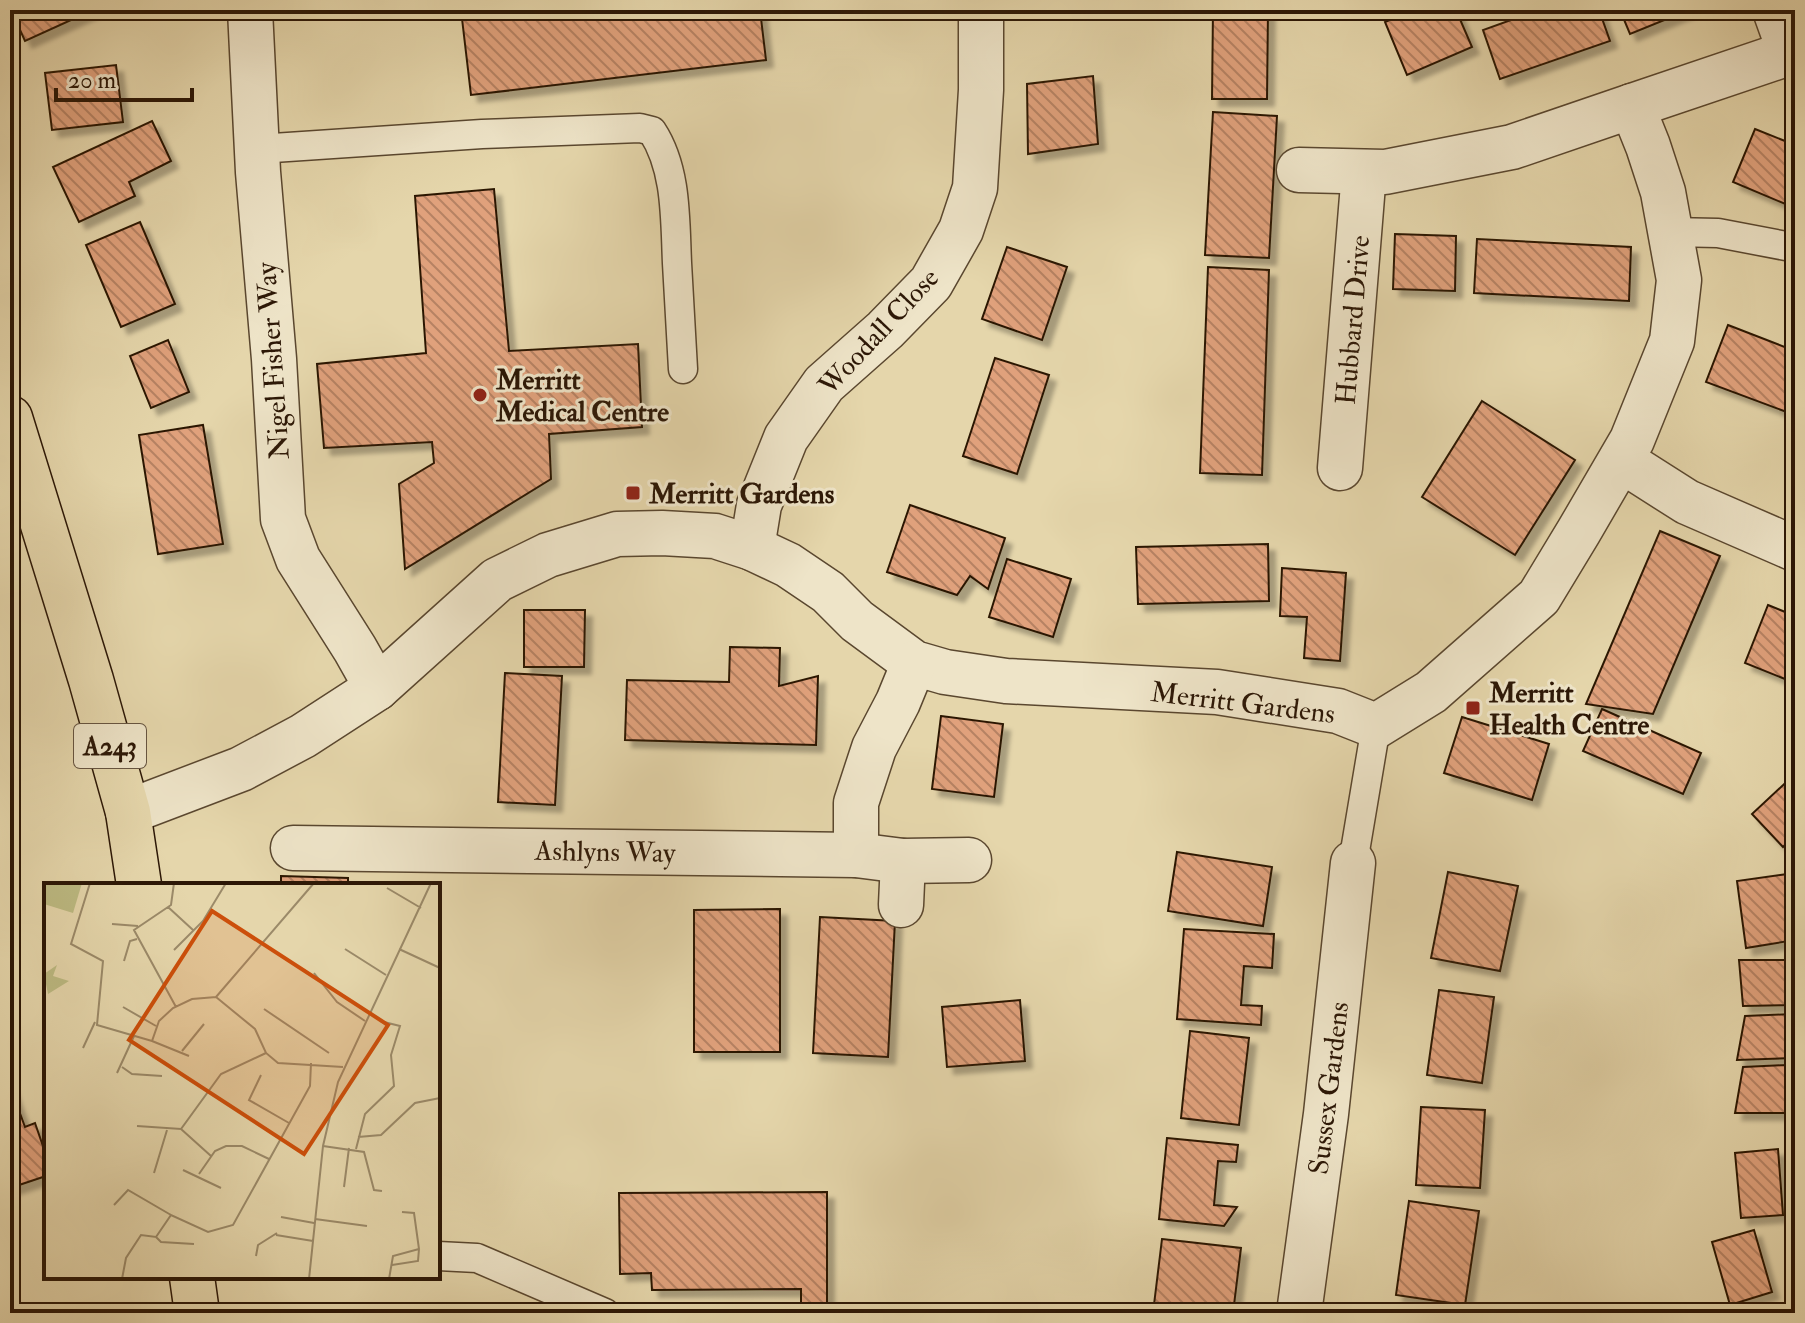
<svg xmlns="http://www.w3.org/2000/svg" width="1805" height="1323" viewBox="0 0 1805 1323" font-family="'IM FELL Double Pica',serif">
	<defs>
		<pattern id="building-back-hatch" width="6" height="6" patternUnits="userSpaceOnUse" patternTransform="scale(2)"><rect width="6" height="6" fill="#e0a17b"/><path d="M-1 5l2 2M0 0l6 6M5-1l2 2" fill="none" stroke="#b68263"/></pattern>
		<filter id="shadow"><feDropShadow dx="7" dy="7" stdDeviation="2" flood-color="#0004"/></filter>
	</defs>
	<rect width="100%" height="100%" fill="#e5d6ab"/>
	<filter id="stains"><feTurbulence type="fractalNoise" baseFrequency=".0025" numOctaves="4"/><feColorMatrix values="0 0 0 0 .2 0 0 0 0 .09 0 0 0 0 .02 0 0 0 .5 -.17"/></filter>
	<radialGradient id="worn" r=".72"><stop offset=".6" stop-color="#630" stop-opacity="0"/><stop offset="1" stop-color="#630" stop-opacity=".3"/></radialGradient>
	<g fill="url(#building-back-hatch)" stroke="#2c1706" stroke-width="2" filter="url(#shadow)">
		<path d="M11,10H93L25,41Z"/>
		<path d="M461,10H760L766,60L471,95Z"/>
		<path d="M1213,10H1268L1267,99H1212Z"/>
		<path d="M1412,10H1456L1472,47L1407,75L1385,22Z"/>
		<path d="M1539,10H1599L1610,41L1500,79L1483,30Z"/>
		<path d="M1620,10H1689L1630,34Z"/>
		<path d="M116,65L123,122L52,130L45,73Z"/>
		<path d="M1093,76L1098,144L1028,154L1027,84Z"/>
		<path d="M1213,112L1277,116L1269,258L1205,255Z"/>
		<path d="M152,121L171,161L129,182L135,196L79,222L53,167Z"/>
		<path d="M1755,129L1795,145V208L1733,182Z"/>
		<path d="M494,189L509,351L638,344L642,427L549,434L551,479L405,569L399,484L434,463L432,442L324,448L317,364L426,353L415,196Z"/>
		<path d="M140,222L175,304L121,327L86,245Z"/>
		<path d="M1395,234L1456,236L1455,291L1393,289Z"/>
		<path d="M1477,239L1631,247L1629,301L1474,293Z"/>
		<path d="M1007,247L1067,267L1042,340L982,319Z"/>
		<path d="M1208,267L1269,270L1262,475L1200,473Z"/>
		<path d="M1728,325L1795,351V405L1792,414L1706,382Z"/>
		<path d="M168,340L189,392L151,408L130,356Z"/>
		<path d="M995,358L1049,375L1017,474L963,456Z"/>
		<path d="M1482,401L1575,460L1515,555L1422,497Z"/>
		<path d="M203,425L223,544L158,554L139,435Z"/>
		<path d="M910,505L1005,538L988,589L970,576L957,595L887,572Z"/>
		<path d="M1660,531L1720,556L1653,714L1586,704Z"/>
		<path d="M1268,544L1269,601L1138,604L1136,547Z"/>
		<path d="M1007,559L1071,579L1053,637L989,617Z"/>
		<path d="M1282,568L1346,573L1340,661L1304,658L1307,617L1280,616Z"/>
		<path d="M1768,605L1795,616V683L1745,663Z"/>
		<path d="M524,610H585L584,667H524Z"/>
		<path d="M730,647L780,648L779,686L818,676L816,745L625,740L627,680L729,682Z"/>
		<path d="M505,673L562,676L555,805L498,802Z"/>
		<path d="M1602,709L1701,753L1683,794L1583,751Z"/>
		<path d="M941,716L1003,724L994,797L932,789Z"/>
		<path d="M1462,717L1549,744L1532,800L1444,773Z"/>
		<path d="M1795,774V835L1783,847L1752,814Z"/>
		<path d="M1177,852L1272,867L1263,926L1168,911Z"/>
		<path d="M1448,872L1518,886L1500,971L1431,958Z"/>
		<path d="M1795,873V940L1746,948L1737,881Z"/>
		<path d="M281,876L348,878V885H281Z"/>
		<path d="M780,909V1052H694V910Z"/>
		<path d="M820,917L895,921L888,1057L813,1053Z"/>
		<path d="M1184,929L1274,934L1272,968L1244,966L1241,1005L1262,1006L1261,1025L1177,1019Z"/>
		<path d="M1739,960H1795L1794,1005L1743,1006Z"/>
		<path d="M1439,990L1494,997L1482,1083L1427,1075Z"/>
		<path d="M1020,1000L1025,1061L947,1067L942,1007Z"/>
		<path d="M1793,1014V1058L1737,1060L1745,1016Z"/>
		<path d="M1190,1031L1249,1038L1239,1125L1181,1118Z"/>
		<path d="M1787,1065L1791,1113H1735L1743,1067Z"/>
		<path d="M10,1086L25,1127L35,1123L46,1155V1176L10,1188Z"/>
		<path d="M1421,1107L1485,1110L1480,1188L1416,1185Z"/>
		<path d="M1167,1138L1238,1145L1236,1162L1218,1161L1214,1205L1237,1207L1224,1226L1159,1219Z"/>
		<path d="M1778,1149L1783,1215L1741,1218L1735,1153Z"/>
		<path d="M827,1192V1313L801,1312V1289L652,1290L651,1273L620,1274L619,1193Z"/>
		<path d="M1409,1201L1479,1211L1465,1305L1396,1295Z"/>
		<path d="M1754,1230L1772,1292L1730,1305L1712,1242Z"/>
		<path d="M1162,1239L1241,1248L1233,1313H1153Z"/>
	</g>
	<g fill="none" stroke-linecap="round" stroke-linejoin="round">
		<defs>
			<g id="lane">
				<path d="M258,149L482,134L640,128L652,131C677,169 675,219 677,263C679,299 681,334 683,369"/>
				<path d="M1670,232L1718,233L1786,246H1795"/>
				<path d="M1353,863L1376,726"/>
				<path d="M438,1256L477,1258L605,1313"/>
			</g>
			<g id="street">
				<path d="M250,10L258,172L274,359L283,519L298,559L355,649L377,688"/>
				<path d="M1775,10L1790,52"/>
				<path d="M1299,170L1385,172L1512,147L1632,106"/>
				<path d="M1621,460L1687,502L1795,549"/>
				<path d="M1340,468L1364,172"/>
				<path d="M752,548L759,505L786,438L824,384L885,330L931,283L961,230L975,188L981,90V10"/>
				<path d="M128,812L241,769L303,736L377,688L497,580L548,555L617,534L662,533L715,536L752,548L788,565L828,592L857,621L914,663L945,672L1006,681L1217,692L1338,711L1376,726L1431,692L1539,597L1579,531L1632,440L1672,341L1679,280L1663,192L1648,146L1632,106L1795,51"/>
				<path d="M293,848L856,855L903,861L969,860"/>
				<path d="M856,855V803L874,748L898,702L914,663"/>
				<path d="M901,905L903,861"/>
				<path d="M1299,1313L1326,1114L1353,863"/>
			</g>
			<g id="highway">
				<path d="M10,418L91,680L128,812L139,885"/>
				<path d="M192,1277L197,1313"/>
			</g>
		</defs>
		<use href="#lane" stroke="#5a472f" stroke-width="31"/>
		<use href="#street" stroke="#5a472f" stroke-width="47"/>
		<use href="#highway" stroke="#2c1706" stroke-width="47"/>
		<use href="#lane" stroke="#eee4c8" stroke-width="28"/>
		<use href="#street" stroke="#eee4c8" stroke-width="44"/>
		<use href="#highway" stroke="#e5d6ab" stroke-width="44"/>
	</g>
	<g fill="#8f2418" stroke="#eee4c8" stroke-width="3">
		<circle cx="480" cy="395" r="8"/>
		<rect x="625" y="485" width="16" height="16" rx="4"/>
		<rect x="1465" y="700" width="16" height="16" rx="4"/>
	</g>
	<g text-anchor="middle" stroke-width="6" stroke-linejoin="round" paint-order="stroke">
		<rect fill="#eee4c8" stroke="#665440" stroke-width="2" x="74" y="724" width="72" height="44" rx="6"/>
		<g font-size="26" font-weight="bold" fill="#2c1706">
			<text x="110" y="755">A243</text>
		</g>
		<g font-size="28" fill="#2c1706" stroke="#eee4c8">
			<text transform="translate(1352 320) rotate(-85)" y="10">Hubbard Drive</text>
			<text transform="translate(878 331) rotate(-47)" y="10">Woodall Close</text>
			<text transform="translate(272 361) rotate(-94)" y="10">Nigel Fisher Way</text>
			<text transform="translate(1243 702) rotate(7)" y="10">Merritt Gardens</text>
			<text transform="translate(605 851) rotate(1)" y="10">Ashlyns Way</text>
			<text transform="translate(1328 1088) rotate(-83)" y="10">Sussex Gardens</text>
		</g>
		<g font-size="28" font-weight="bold" fill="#2c1706" stroke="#eee4c8" text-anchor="start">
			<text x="496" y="389">Merritt<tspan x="496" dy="32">Medical Centre</tspan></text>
			<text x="649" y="503">Merritt Gardens</text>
			<text x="1489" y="702">Merritt<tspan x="1489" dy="32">Health Centre</tspan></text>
		</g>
	</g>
	<g transform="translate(44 883)">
		<rect width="396" height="396" fill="#e5d6ab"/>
		<path d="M0,0H38L29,30L0,21Z" fill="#bdbb83"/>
		<path d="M13,82L9,93L25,98L4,111L0,91Z" fill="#bdbb83"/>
		<path fill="none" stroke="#9b8a69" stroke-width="2" d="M46,0L27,61L59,78L53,142L108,158L115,138L129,125L148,116L172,114L211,146L222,170L234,180L299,184M130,0L127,22L90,47L132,124M343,5L377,25M124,24L149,47M68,41L94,43M301,66L342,92M355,66L396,85M130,67L159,38L182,0M80,78L86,58L93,56M270,90L293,119L321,138M172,114L270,0M79,124L112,143M220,126L285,170M108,158L145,173M39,165L51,139M138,168L160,141M78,184L88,191L118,193M73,190L90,153M217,192L205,217L245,240M93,243L137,246L177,191L222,170M137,246L167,273M314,254L337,252L371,220L396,215M279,263L320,269L330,307L338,308M312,266L321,231L350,203L347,172L356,143L336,138M139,287L177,305M110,290L123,247M155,291L171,268L182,263H198L225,276M300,304L305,265M70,322L84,307L127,332M237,334L270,340M271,336L323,343M232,352L269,358M112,354L117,359L150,361M212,373L214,362L233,350M348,382L374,378L375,366M78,396L82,375L97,352L112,354L127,332L164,349L189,342L266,203L267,180M265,396L279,263L294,199L387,0M345,396L349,373L375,366L370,330L358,329"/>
		<path fill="#cc4f0b" fill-opacity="0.15" stroke="#cc4f0b" stroke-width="4" d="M168,28L344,142L260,271L85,157Z"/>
		<rect width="396" height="396" fill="none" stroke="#2c1706" stroke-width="4"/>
	</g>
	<rect width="1805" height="1323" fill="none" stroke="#e5d6ab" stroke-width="40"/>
	<rect x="12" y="12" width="1781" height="1299" fill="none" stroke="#2c1706" stroke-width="4"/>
	<rect x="20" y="20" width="1765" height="1283" fill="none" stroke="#2c1706" stroke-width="2"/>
	<path d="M56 88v12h136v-12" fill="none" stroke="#2c1706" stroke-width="4"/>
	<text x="68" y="88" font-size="24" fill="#2c1706" stroke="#eee4c8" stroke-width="6" paint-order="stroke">20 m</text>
	<rect width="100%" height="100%" filter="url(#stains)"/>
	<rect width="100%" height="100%" fill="url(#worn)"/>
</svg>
